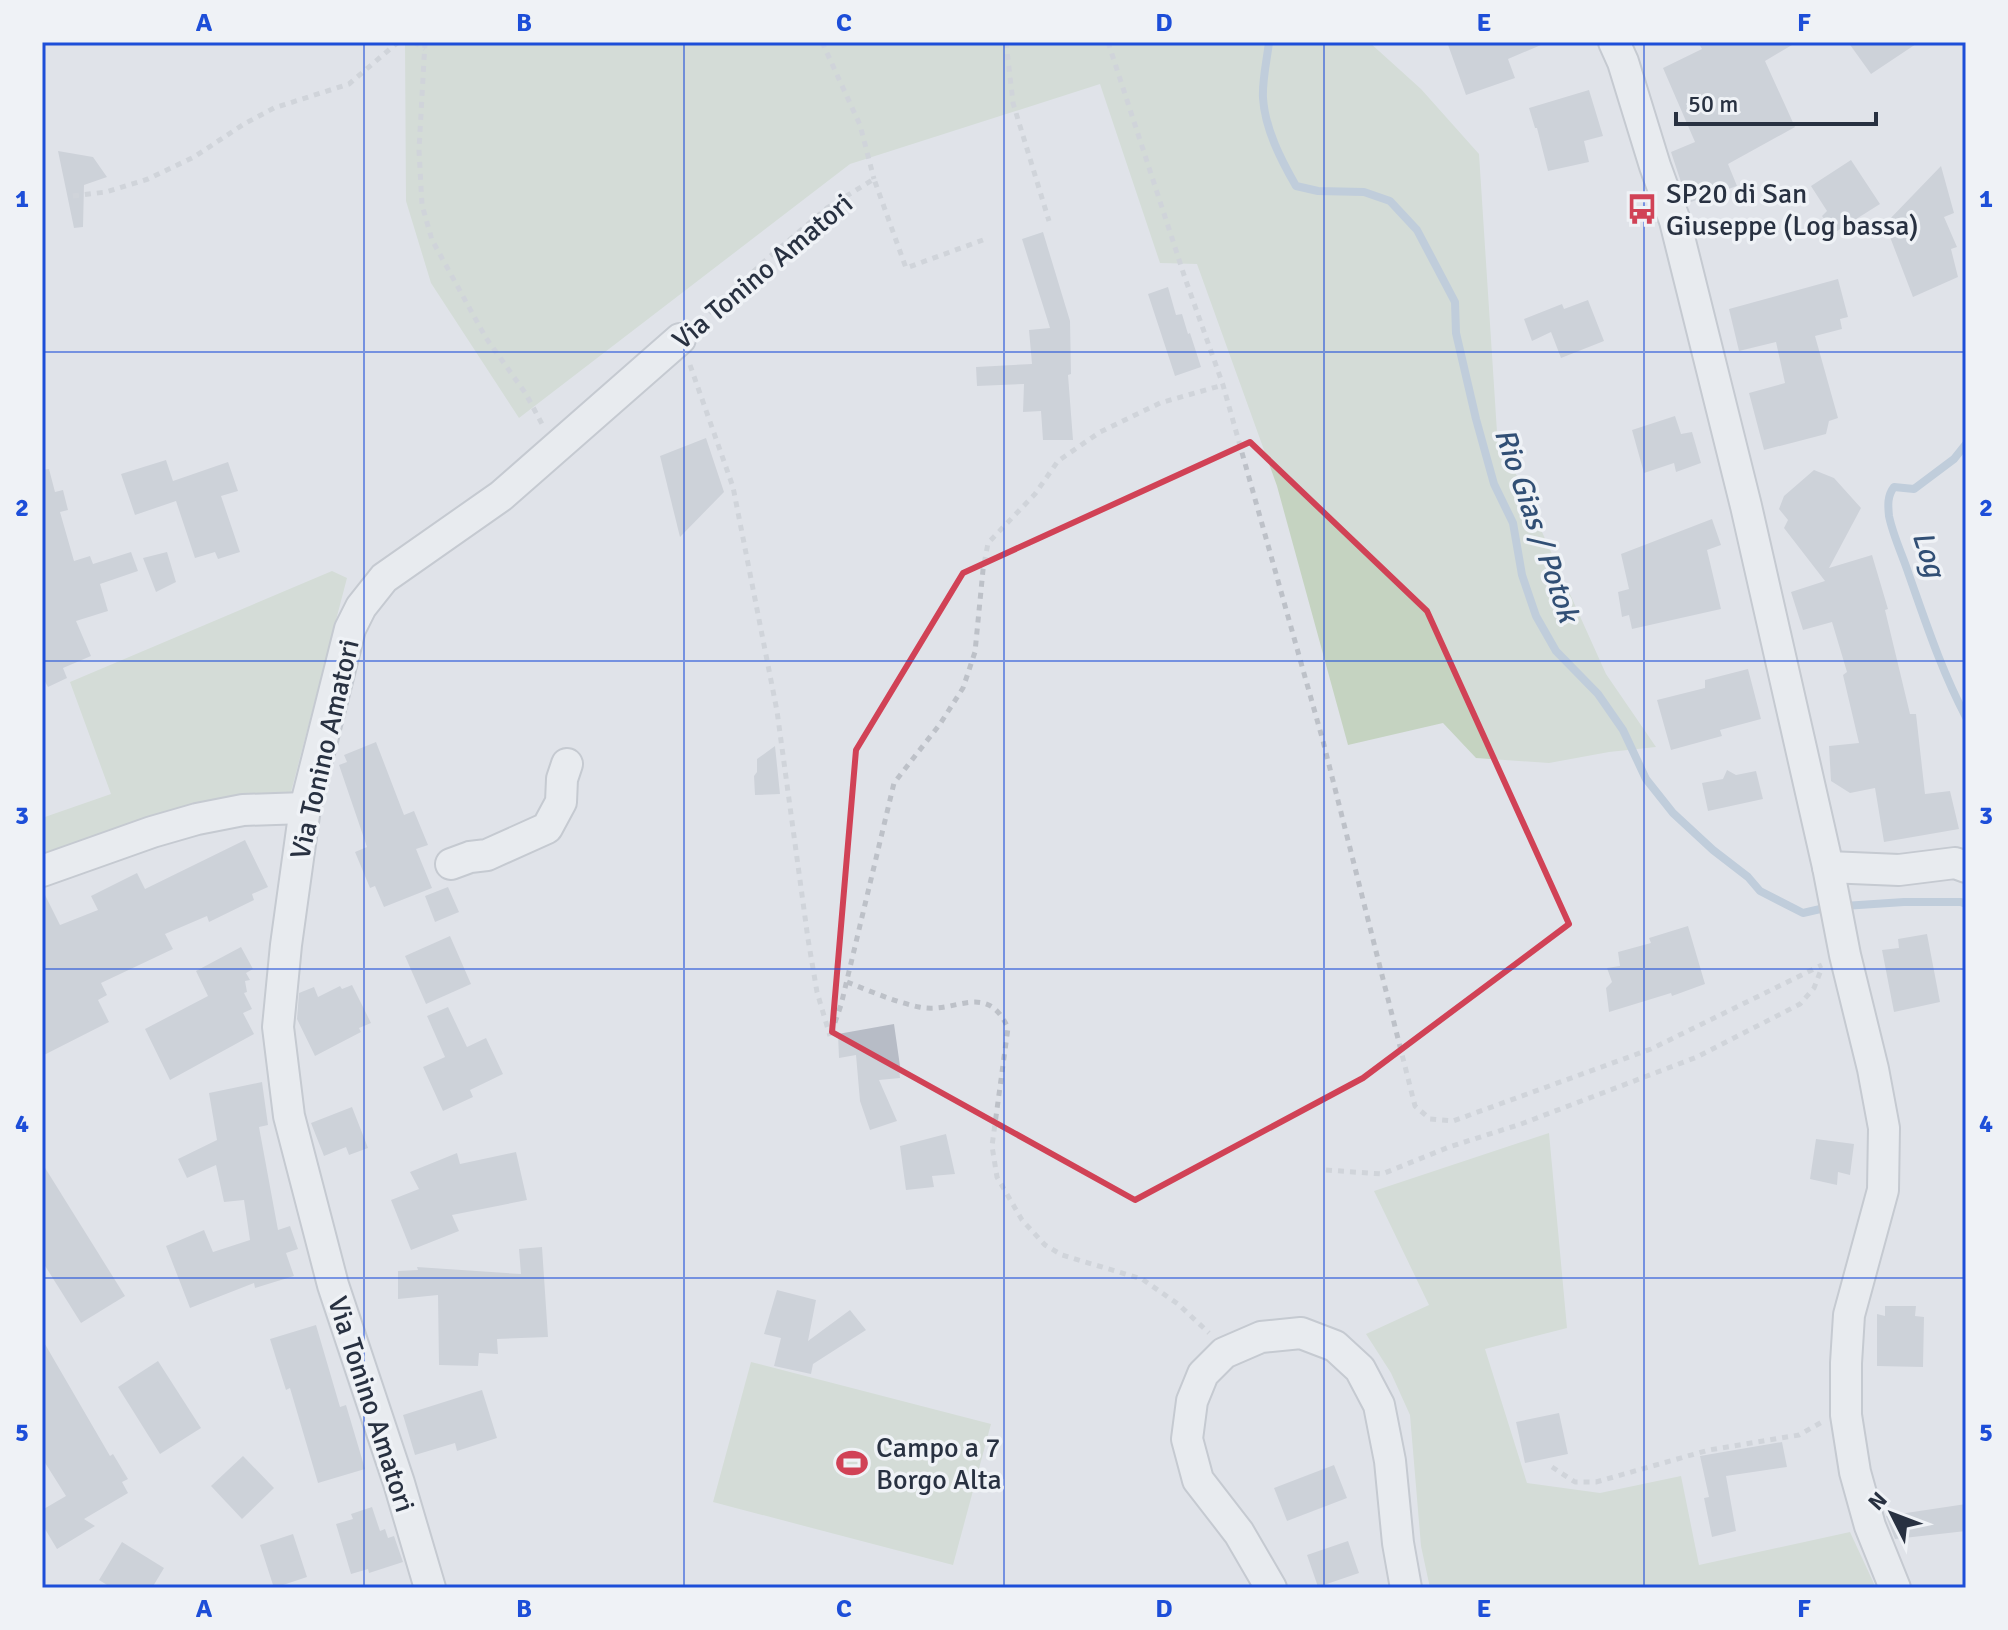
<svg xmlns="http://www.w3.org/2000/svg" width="2008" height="1630" viewBox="0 0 2008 1630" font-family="Signika,sans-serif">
	<rect width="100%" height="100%" fill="#e0e3e9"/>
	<g fill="#c5d3c1">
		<path d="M405,42H1369L1421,89L1479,154L1497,432L1606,674L1656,747L1609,752L1549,763L1476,758L1443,723L1348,745L1277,486L1197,264L1160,263L1100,84L850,164L519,418L431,283L406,201Z"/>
		<path d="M332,571L347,578L291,792L164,813L42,855V818L111,794L70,682Z"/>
		<path d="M1549,1133L1567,1328L1485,1349L1527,1483L1600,1493L1681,1476L1699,1565L1850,1532L1876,1588H1430L1421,1546L1410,1415L1391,1373L1366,1334L1429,1305L1374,1191Z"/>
		<path d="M751,1362L991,1424L953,1565L713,1502Z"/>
	</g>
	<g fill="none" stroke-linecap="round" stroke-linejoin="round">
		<g stroke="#9ab1ca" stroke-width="8">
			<path d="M1269,42C1267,60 1262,80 1263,98C1265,129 1281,160 1296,186L1318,191L1364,192L1390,201L1417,230L1455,302L1456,333L1476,419L1494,484L1513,523L1522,575L1536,616L1556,651L1598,694L1623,730L1646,779L1673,813L1713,850L1748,877L1760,891L1803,913L1829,907L1904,902H1961L1966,904"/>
			<path d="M1966,444L1954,459L1914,489L1894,487C1887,496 1888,506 1889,516C1893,536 1903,556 1909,575C1926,623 1942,672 1966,717"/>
		</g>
	</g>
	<g fill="#b7bcc6">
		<path d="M1447,42H1548L1508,59L1515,78L1466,95Z"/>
		<path d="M1698,42H1797L1765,61L1795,127L1728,164L1737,186L1688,203L1671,152L1695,142L1663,68L1702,49Z"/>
		<path d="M1848,42H1919L1871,74Z"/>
		<path d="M1589,90L1603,136L1584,141L1589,162L1548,171L1537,128H1535L1529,108Z"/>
		<path d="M58,151L93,157L107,177L84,185L83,227L74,228Z"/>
		<path d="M1851,160L1880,204L1834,233L1822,216L1827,211L1811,186Z"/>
		<path d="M1941,166L1954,213L1944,217L1957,247L1951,249L1958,277L1913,297L1885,224Z"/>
		<path d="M1043,232L1070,321L1071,374L1068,375L1073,440H1043L1041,411L1023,412L1024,384L977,386L976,367L1032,364L1029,330L1050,328L1022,239Z"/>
		<path d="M1838,279L1848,317L1840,319L1842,329L1815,336L1838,418L1829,421L1826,434L1764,450L1749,393L1785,383L1776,342L1739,351L1729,309Z"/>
		<path d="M1168,287L1176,315L1182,314L1188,334L1190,333L1201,367L1175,376L1148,294Z"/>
		<path d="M1588,300L1604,341L1561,358L1551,332L1532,341L1524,319L1562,304L1564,309Z"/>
		<path d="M1675,416L1681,434L1692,432L1701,463L1676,472L1674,463L1644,473L1632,430Z"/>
		<path d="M706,438L724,492L680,537L660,456Z"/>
		<path d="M166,460L173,481L228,462L238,491L221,496L240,552L218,559L215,552L195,558L176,501L135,515L121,474Z"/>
		<path d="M49,469L55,492L63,490L68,510L60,512L74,561L90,556L93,564L131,552L138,571L100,584L108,611L76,621L91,656L63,668L67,678L48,687L42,676V470Z"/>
		<path d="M1814,470L1834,478L1861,508L1829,568L1872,555L1888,609L1885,610L1910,714H1916L1925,794L1950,791L1959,829L1884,842L1875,788L1850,793L1831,781L1829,746L1859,743L1843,675L1847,672L1832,622L1803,630L1791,592L1825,581L1784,528L1788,520L1779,509L1784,496Z"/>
		<path d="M1712,519L1721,545L1707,550L1721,609L1632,629L1629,615L1622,617L1618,592L1629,589L1621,554Z"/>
		<path d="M167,552L176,582L156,592L143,558Z"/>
		<path d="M1748,669L1761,719L1720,730L1722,736L1671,750L1657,700L1705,688V680Z"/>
		<path d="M376,742L404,815L414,811L428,845L416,849L432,888L384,907L375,886L370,888L355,852L367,847L339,765L347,762L344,755Z"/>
		<path d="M775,746L780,794L755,795L754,776L757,772V759Z"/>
		<path d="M1727,770L1736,775L1756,771L1763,799L1708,811L1702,783L1723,779Z"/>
		<path d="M245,840L268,887L252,894L254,900L209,922L207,916L165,934L173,949L101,983L107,995L98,1000L109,1022L42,1056V889L60,925L98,910L91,896L137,873L145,889Z"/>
		<path d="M448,887L459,912L435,922L425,896Z"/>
		<path d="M1688,926L1705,984L1672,996L1671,993L1609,1012L1606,988L1612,982L1607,968L1620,966L1618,952L1651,943L1649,938Z"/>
		<path d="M1927,934L1940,1002L1894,1012L1882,950L1899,948L1898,939Z"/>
		<path d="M450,936L471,984L426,1004L405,956Z"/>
		<path d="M241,947L253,969L246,973L250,980L245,981L247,992L244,993L252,1009L243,1013L254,1034L170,1080L145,1029L208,996L196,971Z"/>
		<path d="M352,985L371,1023L359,1028L361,1032L315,1056L297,1019L299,993L314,987L318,997L340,986L342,989Z"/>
		<path d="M448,1007L467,1047L486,1038L503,1074L470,1090L473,1097L443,1111L423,1067L445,1057L427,1016Z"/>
		<path d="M894,1024L900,1066L899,1067L900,1078L879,1080L897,1121L870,1130L860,1101L856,1055L839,1058L838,1034Z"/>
		<path d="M262,1082L268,1125L259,1127L278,1230L290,1226L298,1249L286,1253L294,1276L255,1288L254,1283L190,1308L166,1246L204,1230L213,1252L250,1240L244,1200L224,1202L216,1165L187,1178L178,1159L217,1140L209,1093Z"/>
		<path d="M352,1107L368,1148L349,1155L346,1147L324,1156L311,1123Z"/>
		<path d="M946,1134L955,1174L932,1176L934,1187L906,1190L900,1146Z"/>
		<path d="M1816,1139L1854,1144L1850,1175L1838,1172L1837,1185L1810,1179Z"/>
		<path d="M516,1152L527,1200L452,1215L459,1231L411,1250L391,1200L419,1189L410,1172L457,1153L460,1164Z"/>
		<path d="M42,1163L125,1296L81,1323L42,1261Z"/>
		<path d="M542,1247L548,1337L497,1339L498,1354L479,1353L478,1366L439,1365L438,1295L398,1299V1271L418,1270L417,1267L521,1274L519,1249Z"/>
		<path d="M777,1290L816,1300L808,1341L850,1310L866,1330L813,1364L811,1374L774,1366L781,1338L764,1334Z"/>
		<path d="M1885,1306H1916L1915,1316L1924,1317L1923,1367L1877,1366V1314L1885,1316Z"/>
		<path d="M316,1325L340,1407L346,1405L365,1469L318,1483L290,1388L286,1390L270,1339Z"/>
		<path d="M42,1339L110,1456L113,1454L128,1479L122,1482L128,1493L84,1519L95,1526L57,1549L42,1524V1510L66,1496L42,1458Z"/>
		<path d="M158,1361L201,1428L160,1454L118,1387Z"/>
		<path d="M482,1390L497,1438L457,1451L455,1443L415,1455L403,1415Z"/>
		<path d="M1559,1413L1568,1454L1525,1463L1516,1422Z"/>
		<path d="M1782,1442L1787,1467L1726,1476L1736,1531L1712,1537L1704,1498L1709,1497L1700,1456Z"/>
		<path d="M243,1456L274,1488L242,1519L211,1486Z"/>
		<path d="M1334,1465L1347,1498L1287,1521L1274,1488Z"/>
		<path d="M1966,1504V1531L1895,1539L1886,1516Z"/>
		<path d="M372,1507L380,1531L385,1529L388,1538L394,1536L403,1562L369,1573L368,1569L351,1574L336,1524L353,1519L351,1514Z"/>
		<path d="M293,1534L307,1577L274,1588L260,1545Z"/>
		<path d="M1348,1541L1359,1573L1318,1587L1307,1555Z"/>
		<path d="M122,1542L164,1568L152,1588H112L99,1580Z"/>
	</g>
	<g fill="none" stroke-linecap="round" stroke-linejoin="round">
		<defs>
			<g id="minor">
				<path d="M1614,42L1623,62L1655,166L1675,221L1746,506L1828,867L1845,955L1873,1069L1884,1128L1883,1190L1849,1315L1846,1363V1415L1855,1472L1870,1526L1895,1588"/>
				<path d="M451,864L470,857L487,855L547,828L561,802L562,779L567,764"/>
				<path d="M1828,867L1899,870L1955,863L1966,867"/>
				<path d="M42,871L152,832L197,819L243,810L305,808"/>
				<path d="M430,1588L399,1483L333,1285L289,1116L278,1027L286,945L305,808L350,629L361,607L384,578L501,496L680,339"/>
				<path d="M1271,1588L1239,1533L1198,1480L1187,1439L1192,1401L1203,1374L1224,1353L1261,1337L1301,1333L1335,1346L1360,1369L1379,1405L1390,1461L1398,1543L1406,1588"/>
			</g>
		</defs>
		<use href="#minor" stroke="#a5aab3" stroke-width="34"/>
		<g stroke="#bdc1c8" stroke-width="5" stroke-dasharray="6 6" stroke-linecap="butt">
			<path d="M414,42L425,49"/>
			<path d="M425,42L419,150L422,205L432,240L486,338L526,394L542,424"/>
			<path d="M822,42L860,125L874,179"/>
			<path d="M1006,42L1013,103L1049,221"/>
			<path d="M1108,42L1185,278L1223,385L1323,741L1415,1106L1430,1119L1453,1121L1651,1049L1822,965"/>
			<path d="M73,196L106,192L148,179L194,157L244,124L274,108L349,84L397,43L405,42"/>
			<path d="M700,321L768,258L827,208L874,179L906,268L983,240"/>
			<path d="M690,365L733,487L777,711L808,939L817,992L830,1036"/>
			<path d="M847,982C870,991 895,1002 919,1007C955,1015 986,980 1008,1028L992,1146L997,1177L1022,1220L1045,1245L1062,1255L1142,1279L1178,1304L1209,1333"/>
			<path d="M831,1034L841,1005L894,783L940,724L963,688L975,652L983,570L988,543L1035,494L1058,461L1100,432L1160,403L1223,385"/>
			<path d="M1326,1170L1382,1174L1449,1147L1521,1124L1697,1057L1800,1004L1814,988L1821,970"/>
			<path d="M1552,1467L1575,1482H1596L1709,1450L1799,1435L1822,1422"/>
		</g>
		<use href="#minor" stroke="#f2f4f7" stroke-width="30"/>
	</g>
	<path d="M0 0H2008V1630H0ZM1250,442L1427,611L1569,924L1363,1078L1135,1200L832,1032L856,750L963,573Z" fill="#e0e3e9" fill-opacity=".55" fill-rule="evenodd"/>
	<path fill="none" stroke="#d14256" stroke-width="6" stroke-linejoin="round" d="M1250,442L1427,611L1569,924L1363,1078L1135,1200L832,1032L856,750L963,573Z"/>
	<path fill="none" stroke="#1d4ed8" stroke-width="2" stroke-opacity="0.55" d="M364,42V1588M684,42V1588M1004,42V1588M1324,42V1588M1644,42V1588M42,352H1966M42,661H1966M42,969H1966M42,1278H1966"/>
	<defs>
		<symbol id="bus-bare" viewBox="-9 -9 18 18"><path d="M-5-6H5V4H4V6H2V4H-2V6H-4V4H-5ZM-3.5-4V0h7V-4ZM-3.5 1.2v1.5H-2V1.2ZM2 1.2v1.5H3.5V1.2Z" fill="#d14256" stroke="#eff2f6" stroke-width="2.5" paint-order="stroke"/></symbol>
		<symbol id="stadium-bare" viewBox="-9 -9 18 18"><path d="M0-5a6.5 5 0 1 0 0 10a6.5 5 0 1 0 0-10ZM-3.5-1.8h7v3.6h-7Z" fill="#d14256" stroke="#eff2f6" stroke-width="2.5" paint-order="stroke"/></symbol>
	</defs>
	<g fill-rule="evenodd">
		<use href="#bus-bare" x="1620" y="187" width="44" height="44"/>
		<use href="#stadium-bare" x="830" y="1441" width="44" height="44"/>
	</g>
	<g text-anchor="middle" stroke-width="7" stroke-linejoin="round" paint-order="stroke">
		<g font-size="28" fill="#283141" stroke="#eff2f6" text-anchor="start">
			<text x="1666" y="203">SP20 di San<tspan x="1666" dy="32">Giuseppe (Log bassa)</tspan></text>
			<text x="876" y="1457">Campo a 7<tspan x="876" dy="32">Borgo Alta</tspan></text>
		</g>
		<g font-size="28" fill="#283141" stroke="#eff2f6">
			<text transform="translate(762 271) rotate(-40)" y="10">Via Tonino Amatori</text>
			<text transform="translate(324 749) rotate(-77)" y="10">Via Tonino Amatori</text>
			<text transform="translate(372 1404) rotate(72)" y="10">Via Tonino Amatori</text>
		</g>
		<g font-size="30" font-style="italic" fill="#314f75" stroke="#eff2f6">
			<text transform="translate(1537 525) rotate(71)" y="10">Rio Gias / Potok</text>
			<text transform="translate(1929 554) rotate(72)" y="10">Log</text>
		</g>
	</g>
	<rect width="2008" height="1630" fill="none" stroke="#eff2f6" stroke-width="88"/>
	<g transform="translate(1892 1514) rotate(312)" stroke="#eff2f6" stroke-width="6" paint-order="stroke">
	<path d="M0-6L14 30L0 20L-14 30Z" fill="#283141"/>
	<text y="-12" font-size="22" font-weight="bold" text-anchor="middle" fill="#283141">N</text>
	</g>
	<path d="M1676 112v12h200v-12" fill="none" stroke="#283141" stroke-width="4"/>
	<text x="1688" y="112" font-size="24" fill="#283141" stroke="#eff2f6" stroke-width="6" paint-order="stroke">50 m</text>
	<rect x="44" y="44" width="1920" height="1542" fill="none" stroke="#1d4ed8" stroke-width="3"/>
	<g font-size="26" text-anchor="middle" font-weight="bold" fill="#1d4ed8">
		<text x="204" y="31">A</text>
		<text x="524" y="31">B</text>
		<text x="844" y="31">C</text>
		<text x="1164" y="31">D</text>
		<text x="1484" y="31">E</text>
		<text x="1804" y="31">F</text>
		<text x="22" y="207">1</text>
		<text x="1986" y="207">1</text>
		<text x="22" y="516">2</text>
		<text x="1986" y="516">2</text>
		<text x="22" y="824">3</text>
		<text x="1986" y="824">3</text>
		<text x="22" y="1132">4</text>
		<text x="1986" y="1132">4</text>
		<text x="22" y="1441">5</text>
		<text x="1986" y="1441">5</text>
		<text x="204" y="1617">A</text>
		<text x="524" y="1617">B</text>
		<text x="844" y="1617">C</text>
		<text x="1164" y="1617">D</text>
		<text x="1484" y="1617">E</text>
		<text x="1804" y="1617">F</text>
	</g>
</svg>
